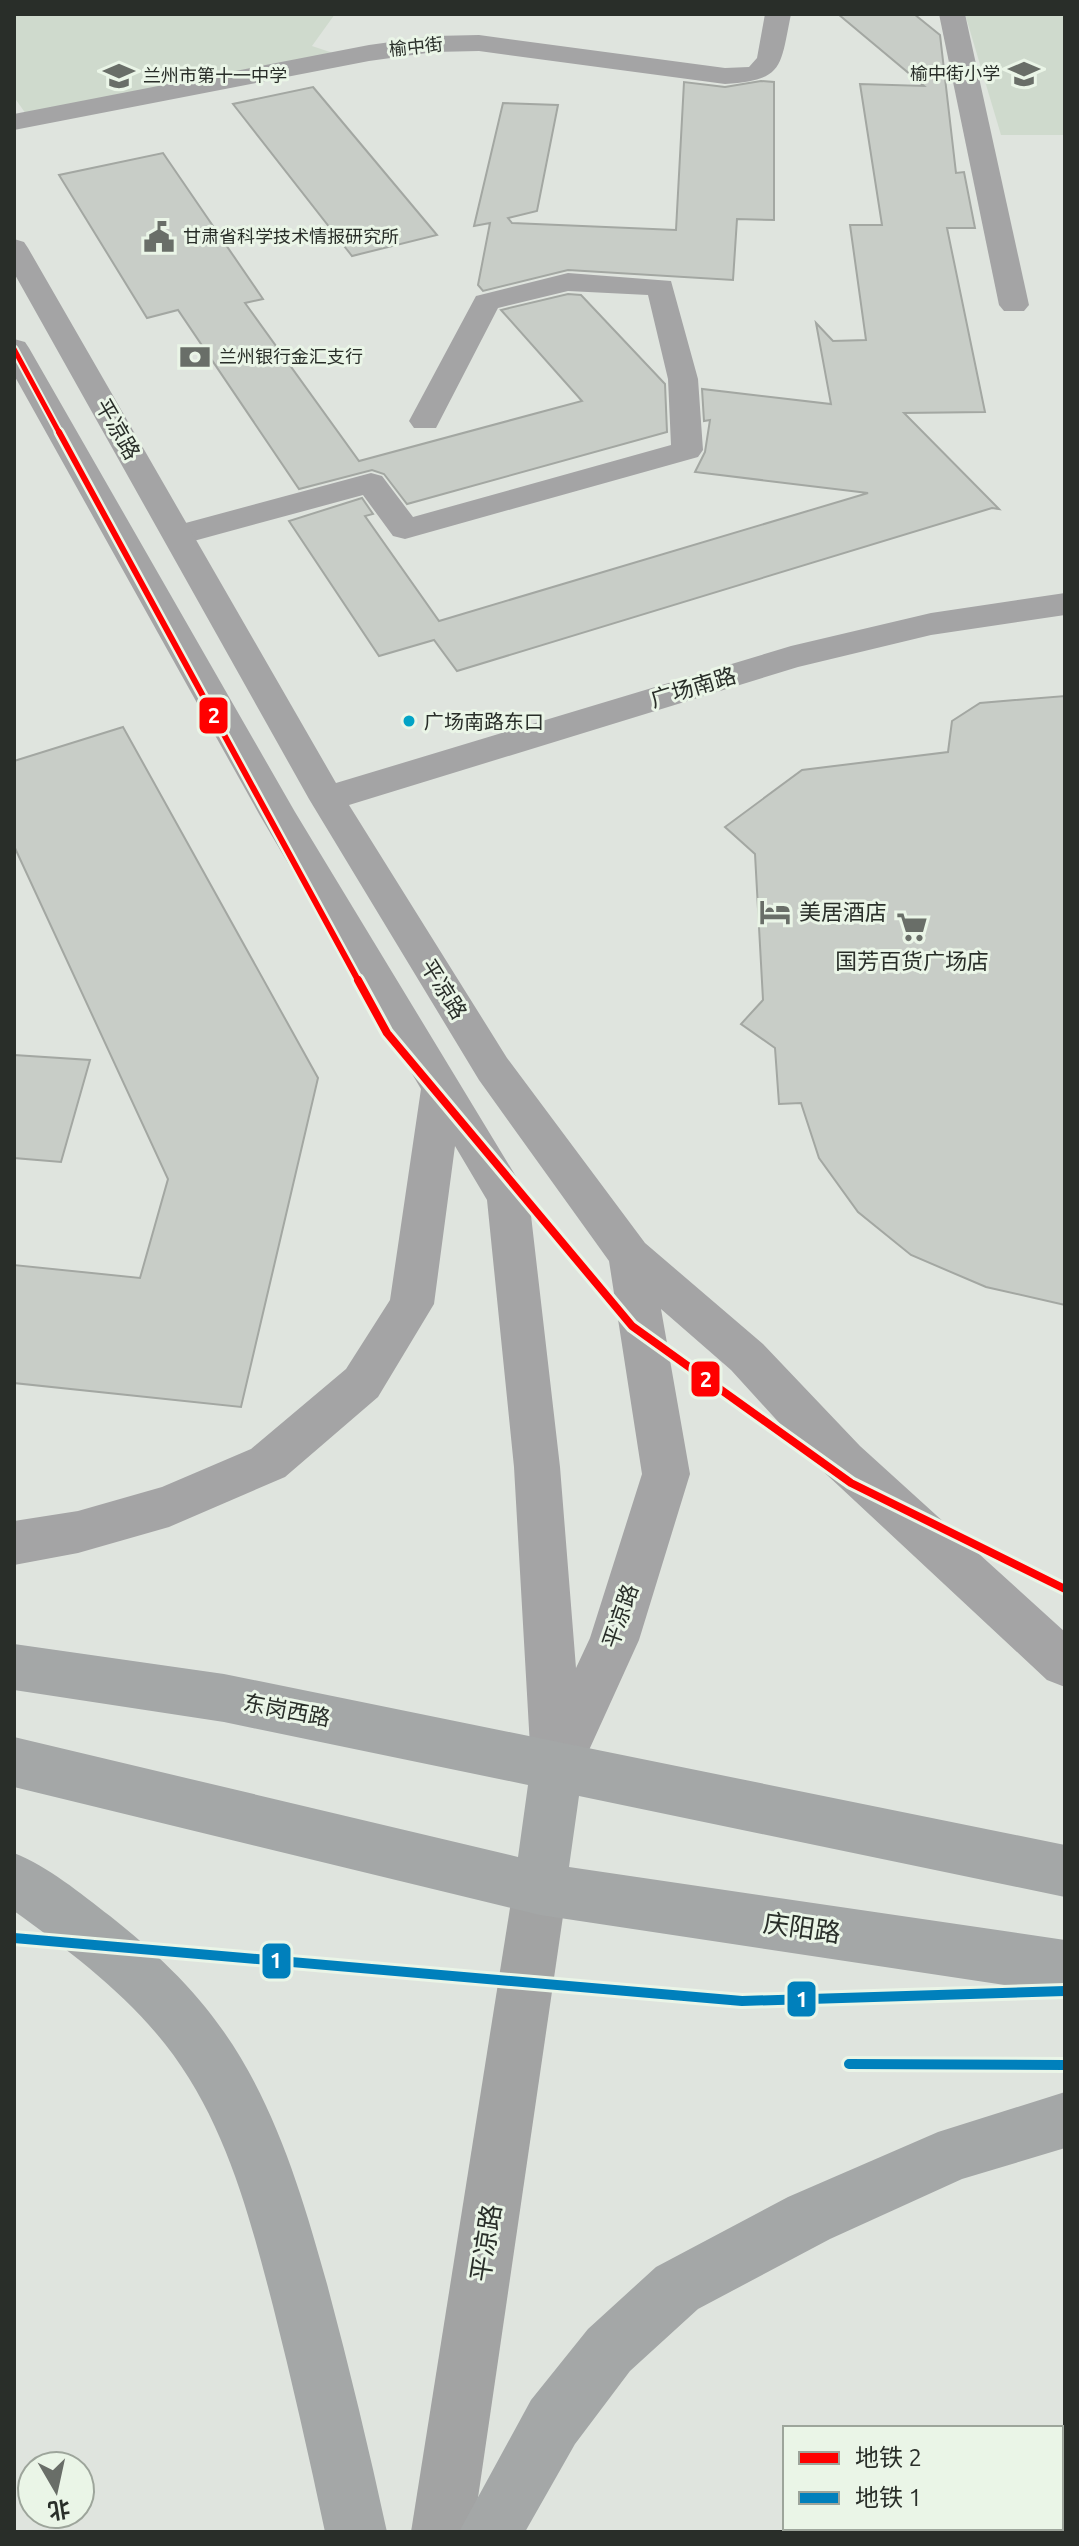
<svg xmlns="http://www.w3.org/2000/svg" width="1079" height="2546" viewBox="0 0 1079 2546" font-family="Ubuntu,'Noto Sans SC',sans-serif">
	<rect width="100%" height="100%" fill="#dfe4de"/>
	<g fill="#cfdacd">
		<path d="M14,14H335L312,46L336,54L26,114L14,97Z"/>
		<path d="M965,14H1065V135H1001Z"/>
		<path d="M1065,2470V2532H806L823,2528H1061V2471Z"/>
	</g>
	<g fill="#c8cdc7" stroke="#a3a7a2" stroke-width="2">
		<path d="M838,14H914L940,35L956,173L964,172L975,228H947L985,412L904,413L999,509L992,508L457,671L434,640L379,656L289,521L362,498L373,514L365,516L439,621L868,493L695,472L705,452L710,420L704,421L702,389L831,404L816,323L833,341L866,340L850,225H882L860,84L924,86Z"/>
		<path d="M761,81L774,82V220L737,219L733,280L568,270L483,291L478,285L490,223L474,226L503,103L558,105L537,211L508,218L512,223L676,230L684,82L725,87Z"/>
		<path d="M313,87L437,235L352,256L233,104Z"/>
		<path d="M163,153L263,299L245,303L359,461L582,401L501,310L568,294L581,295L665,384L667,432L407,504L384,474L372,470L299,489L178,310L147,318L59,175Z"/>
		<path d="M1065,696V1305L986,1287L911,1255L858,1212L819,1158L801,1103L779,1104L775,1048L741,1024L763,1000L755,854L725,827L802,770L948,752L952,721L980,703Z"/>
		<path d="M123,727L318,1078L241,1407L14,1383V1265L140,1278L168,1179L14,846V761Z"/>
		<path d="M14,1055L90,1060L61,1162L14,1158Z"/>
	</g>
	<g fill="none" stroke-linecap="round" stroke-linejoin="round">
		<g fill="#a4a4a5" fill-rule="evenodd">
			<path d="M765,14H791C780,68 784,80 725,84L479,51L434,52L369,61L14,130V114L369,45L434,36L479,35L725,68L749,67L757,58Z"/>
			<path d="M939,14H965L1029,305L1024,311H1004L999,305Z"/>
			<path d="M568,273L671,281L698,379L703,450L698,457L405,539L393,536L363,495L179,545L167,542L163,535L167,528L371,473L382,476L413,517L671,445L668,379L648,295L568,291L498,308L436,428H414L409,421L476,296Z"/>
		</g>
		<path fill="#a4a4a5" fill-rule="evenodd" d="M14,239L24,242L28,248L336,783L791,646L931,613L1065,593V615L931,635L798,667L349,805L507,1058L645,1243L763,1344L860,1446L1065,1632V1687L1047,1680L826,1474L731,1370L661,1309L690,1474L639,1640L575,1781L557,1789L539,1781L531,1764L514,1467L487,1200L455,1146L434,1304L378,1397L285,1477L169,1527L78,1553L14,1565V1521L78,1511L162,1487L251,1449L346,1369L390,1300L421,1089L259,814L14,375V339L25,342L29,348L295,812L529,1198L560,1467L576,1668L590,1638L642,1474L609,1261L479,1080L309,799L14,273Z"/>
		<path fill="#a2a3a3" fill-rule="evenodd" d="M540,1863L559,1870L567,1889L473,2532H411L513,1889L521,1870Z"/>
		<g fill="#a4a7a7" fill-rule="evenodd">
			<path d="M14,1644L224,1674L1065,1845V1897L579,1796L569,1867L1065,1940V1994L540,1915L14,1787V1737L518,1857L528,1785L224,1722L14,1690Z"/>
			<path d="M14,1853C49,1867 80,1893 110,1916C153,1950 193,1987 224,2032C276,2106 303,2198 327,2284C349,2366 369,2449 387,2532H325C309,2456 292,2381 273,2306C249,2214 225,2120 165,2044C123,1991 68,1950 14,1911Z"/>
			<path d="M1065,2092V2148L962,2179L830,2239L698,2309L630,2371L575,2444L525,2532H459L531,2400L588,2329L656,2267L788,2197L938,2132Z"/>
		</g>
		<defs>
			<path id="metro-1-far2" d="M14,349L60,434"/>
			<path id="metro-1-far1" d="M59,432L359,982"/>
			<path id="metro-1" d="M358,980L387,1033L632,1326L851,1483L1065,1589"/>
			<g id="metro-2">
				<path d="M14,1938L742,2001L1065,1991"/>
				<path d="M849,2064L1065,2065"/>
			</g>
		</defs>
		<use href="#metro-1-far2" stroke="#eaf5e7" stroke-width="9"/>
		<use href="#metro-1-far1" stroke="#eaf5e7" stroke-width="11"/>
		<use href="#metro-1" stroke="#eaf5e7" stroke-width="14"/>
		<use href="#metro-2" stroke="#eaf5e7" stroke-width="16"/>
		<use href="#metro-1-far2" stroke="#f00" stroke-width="5"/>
		<use href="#metro-1-far1" stroke="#f00" stroke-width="6"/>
		<use href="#metro-1" stroke="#f00" stroke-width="8"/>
		<use href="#metro-2" stroke="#0080bc" stroke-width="10"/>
	</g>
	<defs>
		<symbol id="school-bare" viewBox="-9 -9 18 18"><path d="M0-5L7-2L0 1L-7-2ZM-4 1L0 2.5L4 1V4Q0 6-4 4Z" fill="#696e68" stroke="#eaf5e7" stroke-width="2.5" paint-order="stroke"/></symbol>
		<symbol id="civic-bare" viewBox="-9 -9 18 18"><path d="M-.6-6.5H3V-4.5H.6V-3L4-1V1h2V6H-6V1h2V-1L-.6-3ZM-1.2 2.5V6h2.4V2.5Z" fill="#696e68" stroke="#eaf5e7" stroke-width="2.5" paint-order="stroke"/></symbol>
		<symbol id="bank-bare" viewBox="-9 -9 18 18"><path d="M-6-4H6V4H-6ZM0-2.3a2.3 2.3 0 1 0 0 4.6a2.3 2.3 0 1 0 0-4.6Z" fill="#696e68" stroke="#eaf5e7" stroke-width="2.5" paint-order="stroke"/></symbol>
		<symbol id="hotel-bare" viewBox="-9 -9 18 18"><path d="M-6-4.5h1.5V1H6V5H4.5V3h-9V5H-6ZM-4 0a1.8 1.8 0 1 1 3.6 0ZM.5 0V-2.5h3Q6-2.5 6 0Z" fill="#696e68" stroke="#eaf5e7" stroke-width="2.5" paint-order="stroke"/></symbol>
		<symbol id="supermarket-bare" viewBox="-9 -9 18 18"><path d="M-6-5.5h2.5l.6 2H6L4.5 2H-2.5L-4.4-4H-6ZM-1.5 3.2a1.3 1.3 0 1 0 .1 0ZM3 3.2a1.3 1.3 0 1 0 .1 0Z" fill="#696e68" stroke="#eaf5e7" stroke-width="2.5" paint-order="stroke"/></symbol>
	</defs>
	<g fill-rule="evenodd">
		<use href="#school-bare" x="1002" y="52" width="44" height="44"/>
		<use href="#school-bare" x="97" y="54" width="44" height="44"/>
		<use href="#civic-bare" x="137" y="215" width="44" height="44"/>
		<use href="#bank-bare" x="173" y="335" width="44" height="44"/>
		<use href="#hotel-bare" x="753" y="890" width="44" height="44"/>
		<use href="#supermarket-bare" x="890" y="905" width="44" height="44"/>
	</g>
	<circle fill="#02a3c6" stroke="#eaf5e7" stroke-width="3" cx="409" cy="721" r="7"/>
	<g text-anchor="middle" stroke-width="6" stroke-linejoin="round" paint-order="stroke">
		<g font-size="18" fill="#292e29" stroke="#eaf5e7">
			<text transform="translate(416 47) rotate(-6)" y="6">榆中街</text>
		</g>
		<g font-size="18" fill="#292e29" stroke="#eaf5e7" text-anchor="start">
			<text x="1000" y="80" text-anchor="end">榆中街小学</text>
			<text x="143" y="82">兰州市第十一中学</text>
			<text x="183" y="243">甘肃省科学技术情报研究所</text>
			<text x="219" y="363">兰州银行金汇支行</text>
		</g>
		<g font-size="20" fill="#292e29" stroke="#eaf5e7" text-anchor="start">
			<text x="424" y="729">广场南路东口</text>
		</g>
		<g font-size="22" fill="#292e29" stroke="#eaf5e7">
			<text transform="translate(118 429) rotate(60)" y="8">平凉路</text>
			<text transform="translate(693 687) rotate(-17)" y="8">广场南路</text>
			<text transform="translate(444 989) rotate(58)" y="8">平凉路</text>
			<text transform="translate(620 1616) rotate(-71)" y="8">平凉路</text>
			<text transform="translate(287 1710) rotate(11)" y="8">东岗西路</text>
		</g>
		<g font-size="22" fill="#292e29" stroke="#eaf5e7" text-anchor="start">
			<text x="799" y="920">美居酒店</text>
			<text x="912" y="969" text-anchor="middle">国芳百货广场店</text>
		</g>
		<g font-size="26" fill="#292e29" stroke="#eaf5e7">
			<text transform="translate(802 1928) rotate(8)" y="9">庆阳路</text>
			<text transform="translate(486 2243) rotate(-81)" y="9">平凉路</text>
		</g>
	</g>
	<g stroke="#eaf5e7" stroke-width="3">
		<rect x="198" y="696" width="31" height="39" rx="8" fill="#f00"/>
		<rect x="690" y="1360" width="31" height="38" rx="8" fill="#f00"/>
		<rect x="261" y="1942" width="31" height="38" rx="8" fill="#0080bc"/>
		<rect x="786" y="1980" width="31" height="38" rx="8" fill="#0080bc"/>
	</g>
	<g font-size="22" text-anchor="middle" font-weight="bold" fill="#fff">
		<text x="214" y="723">2</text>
		<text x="706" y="1387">2</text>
		<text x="276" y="1968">1</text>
		<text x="802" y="2007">1</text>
	</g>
	<rect width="1079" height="2546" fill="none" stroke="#292e29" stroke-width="32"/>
	<rect x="783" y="2426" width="280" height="104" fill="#eaf5e7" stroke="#9da59b" stroke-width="2"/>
	<rect x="799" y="2452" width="40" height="12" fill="#ff0000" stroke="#9da59b" stroke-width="2"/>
	<text x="855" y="2466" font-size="24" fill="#292e29">地铁 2</text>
	<rect x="799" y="2492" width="40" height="12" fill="#0080bc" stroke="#9da59b" stroke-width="2"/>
	<text x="855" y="2506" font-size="24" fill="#292e29">地铁 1</text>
	<g transform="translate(56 2490) rotate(171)"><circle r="38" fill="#eaf5e7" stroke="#9da59b" stroke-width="2"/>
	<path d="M0-6L14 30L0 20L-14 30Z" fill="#696e68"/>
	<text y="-12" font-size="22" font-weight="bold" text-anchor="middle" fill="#292e29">北</text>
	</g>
</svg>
